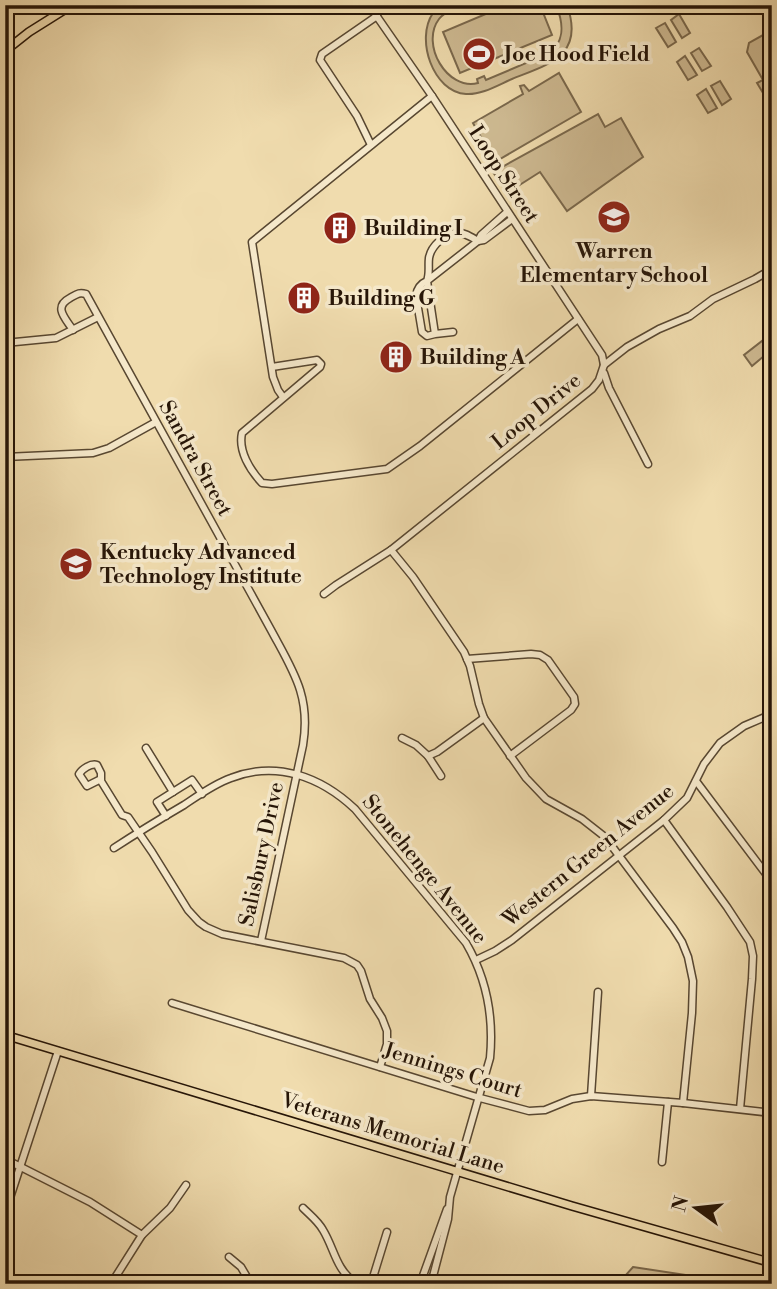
<svg xmlns="http://www.w3.org/2000/svg" width="777" height="1289" viewBox="0 0 777 1289" font-family="'Libre Bodoni',serif">
	<rect width="100%" height="100%" fill="#f0dcae"/>
	<filter id="stains"><feTurbulence type="fractalNoise" baseFrequency=".00286" numOctaves="4"/><feColorMatrix values="0 0 0 0 .2 0 0 0 0 .09 0 0 0 0 .02 0 0 0 .5 -.17"/></filter>
	<radialGradient id="worn" r=".72"><stop offset=".6" stop-color="#630" stop-opacity="0"/><stop offset="1" stop-color="#630" stop-opacity=".3"/></radialGradient>
	<g fill="#ceba92" stroke="#7a684c" stroke-width="2">
		<path d="M439,5H462C454,9 445,11 439,19C420,44 447,91 478,83L477,79L484,76L486,80L538,58L537,54L544,51L546,55C565,44 564,24 556,5H567C585,56 549,64 512,79C498,85 482,95 466,94C433,92 415,39 433,13L432,8Z"/>
		<path d="M507,5H540L552,35L460,73L443,32Z"/>
		<path d="M679,14L690,33L682,38L671,20Z"/>
		<path d="M665,23L676,42L668,47L656,28Z"/>
		<path d="M772,30V101L769,103L757,83L763,80L747,52L749,43Z"/>
		<path d="M699,48L711,66L702,71L691,53Z"/>
		<path d="M685,56L697,75L688,80L677,62Z"/>
		<path d="M559,73L581,112L495,162L473,123L523,94L520,86L524,85L529,91Z"/>
		<path d="M720,81L731,99L722,105L711,86Z"/>
		<path d="M706,89L717,108L708,113L697,95Z"/>
		<path d="M598,114L605,127L621,118L643,157L567,211L540,172L507,193L493,172Z"/>
		<path d="M762,341L770,351L752,366L744,355Z"/>
		<path d="M633,1267L745,1284H618Z"/>
	</g>
	<g fill="none" stroke-linecap="round" stroke-linejoin="round">
		<defs>
			<g id="minor">
				<path d="M369,5L432,96L602,355L604,365"/>
				<path d="M5,30L14,44"/>
				<path d="M371,145L357,116L320,60L322,54L377,16"/>
				<path d="M507,212L481,235L478,241L484,240L512,219"/>
				<path d="M73,330C65,318 53,307 70,298C77,294 79,292 86,294L271,630C293,671 311,696 303,745L261,941"/>
				<path d="M435,334L427,336L422,332L416,296C417,288 420,284 427,281C430,273 428,266 429,258C431,246 445,233 457,233C464,232 471,237 478,241L427,281L435,334L453,332"/>
				<path d="M5,343L56,338L98,317"/>
				<path d="M272,367L317,360L321,364L320,367L242,433C238,451 250,470 262,483L272,484L387,469L420,446L578,319"/>
				<path d="M604,373L609,388L648,464"/>
				<path d="M283,397L278,390L273,377L252,242L432,96"/>
				<path d="M5,457L93,453L109,448L156,422"/>
				<path d="M391,550L413,577L464,652L470,666L479,704L484,718L526,778L546,799L582,819L605,837L673,928L682,942L688,957L693,981L692,1013L683,1103"/>
				<path d="M324,594L336,585L391,550L592,389L599,380L604,365L627,347L659,329L690,316L713,299L755,279L772,269"/>
				<path d="M467,659L531,654L540,655L548,660L574,697L575,704L571,710L510,756"/>
				<path d="M402,738L416,745L428,756L437,752L484,718"/>
				<path d="M146,748L173,792"/>
				<path d="M428,756L441,776"/>
				<path d="M101,779L87,786L79,774C82,769 91,763 97,765L101,773V781L122,815L128,817L152,852L188,910L199,922L206,927L222,934L344,958L357,965L361,971L370,999L382,1018L387,1031V1044L380,1067"/>
				<path d="M696,781L772,882"/>
				<path d="M166,816L157,802L192,780L202,794"/>
				<path d="M664,820L727,907L750,942L753,956L752,979L740,1109"/>
				<path d="M114,848C137,833 160,819 184,805C199,795 214,784 231,778C277,760 321,777 355,809L466,943C487,979 494,1016 490,1058L450,1197L448,1219L431,1284"/>
				<path d="M476,960L495,951L512,940L664,820L687,798L704,764L720,743L744,726L772,714"/>
				<path d="M172,1003L480,1098L529,1111L545,1110L572,1099L591,1096L683,1103L772,1113"/>
				<path d="M591,1096L598,992"/>
				<path d="M5,1159L90,1202L142,1235"/>
				<path d="M662,1162L668,1102"/>
				<path d="M303,1208C310,1215 318,1221 323,1230C335,1250 335,1268 356,1284"/>
				<path d="M5,1213L58,1051"/>
				<path d="M229,1257L241,1267L251,1284"/>
				<path d="M111,1284L142,1235L170,1208L186,1185"/>
				<path d="M371,1284L387,1232"/>
				<path d="M420,1284L447,1209"/>
			</g>
			<g id="major">
				<path d="M5,51L29,32L72,5"/>
				<path d="M5,1035L572,1206L772,1263"/>
			</g>
		</defs>
		<use href="#minor" stroke="#584731" stroke-width="9"/>
		<use href="#major" stroke="#261507" stroke-width="10"/>
		<use href="#minor" stroke="#f5e8ca" stroke-width="6"/>
		<use href="#major" stroke="#f0dcae" stroke-width="7"/>
	</g>
	<defs>
		<symbol id="stadium-disc" viewBox="-11 -11 22 22"><circle r="9.5" fill="#8f2418" stroke="#f5e8ca"/><path d="M0-5a6.5 5 0 1 0 0 10a6.5 5 0 1 0 0-10ZM-3.5-1.8h7v3.6h-7Z" fill="#fff"/></symbol>
		<symbol id="school-disc" viewBox="-11 -11 22 22"><circle r="9.5" fill="#8f2418" stroke="#f5e8ca"/><path d="M0-5L7-2L0 1L-7-2ZM-4 1L0 2.5L4 1V4Q0 6-4 4Z" fill="#fff"/></symbol>
		<symbol id="building-disc" viewBox="-11 -11 22 22"><circle r="9.5" fill="#8f2418" stroke="#f5e8ca"/><path d="M-4-6H4V6H1V3H-1V6H-4ZM-2.5-4.3h1.7v1.8h-1.7ZM.8-4.3h1.7v1.8H.8ZM-2.5-1h1.7V.8h-1.7ZM.8-1h1.7V.8H.8Z" fill="#fff"/></symbol>
		<symbol id="university-disc" viewBox="-11 -11 22 22"><circle r="9.5" fill="#8f2418" stroke="#f5e8ca"/><path d="M0-5L7-2L0 1L-7-2ZM-4 1L0 2.5L4 1V4Q0 6-4 4Z" fill="#fff"/></symbol>
	</defs>
	<g fill-rule="evenodd">
		<use href="#stadium-disc" x="460" y="35" width="38" height="38"/>
		<use href="#school-disc" x="595" y="198" width="38" height="38"/>
		<use href="#building-disc" x="321" y="209" width="38" height="38"/>
		<use href="#building-disc" x="285" y="279" width="38" height="38"/>
		<use href="#building-disc" x="377" y="338" width="38" height="38"/>
		<use href="#university-disc" x="57" y="545" width="38" height="38"/>
	</g>
	<g text-anchor="middle" stroke-width="7" stroke-linejoin="round" paint-order="stroke">
		<g font-size="21" font-weight="bold" fill="#261507" stroke="#f5e8ca" text-anchor="start">
			<text x="504" y="61">Joe Hood Field</text>
			<text x="364" y="235">Building I</text>
			<text x="614" y="258" text-anchor="middle">Warren<tspan x="614" dy="24">Elementary School</tspan></text>
			<text x="328" y="305">Building G</text>
			<text x="420" y="364">Building A</text>
			<text x="100" y="559">Kentucky Advanced<tspan x="100" dy="24">Technology Institute</tspan></text>
		</g>
		<g font-size="21" fill="#261507" stroke="#f5e8ca">
			<text transform="translate(504 174) rotate(57)" y="7">Loop Street</text>
			<text transform="translate(536 411) rotate(-39)" y="7">Loop Drive</text>
			<text transform="translate(196 458) rotate(61)" y="7">Sandra Street</text>
			<text transform="translate(261 854) rotate(-78)" y="7">Salisbury Drive</text>
			<text transform="translate(588 855) rotate(-39)" y="7">Western Green Avenue</text>
			<text transform="translate(425 869) rotate(51)" y="7">Stonehenge Avenue</text>
			<text transform="translate(453 1070) rotate(17)" y="7">Jennings Court</text>
			<text transform="translate(393 1133) rotate(17)" y="7">Veterans Memorial Lane</text>
		</g>
	</g>
	<rect width="777" height="1289" fill="none" stroke="#f0dcae" stroke-width="28"/>
	<rect x="7" y="7" width="763" height="1275" fill="none" stroke="#261507" stroke-width="3.5"/>
	<rect x="14" y="14" width="749" height="1261" fill="none" stroke="#261507" stroke-width="2"/>
	<g transform="translate(696 1208) rotate(285)" stroke="#f5e8ca" stroke-width="5" paint-order="stroke">
	<path d="M0-5L12 26L0 18L-12 26Z" fill="#261507"/>
	<text y="-10" font-size="19" font-weight="bold" text-anchor="middle" fill="#261507">N</text>
	</g>
	<rect width="100%" height="100%" filter="url(#stains)"/>
	<rect width="100%" height="100%" fill="url(#worn)"/>
</svg>
